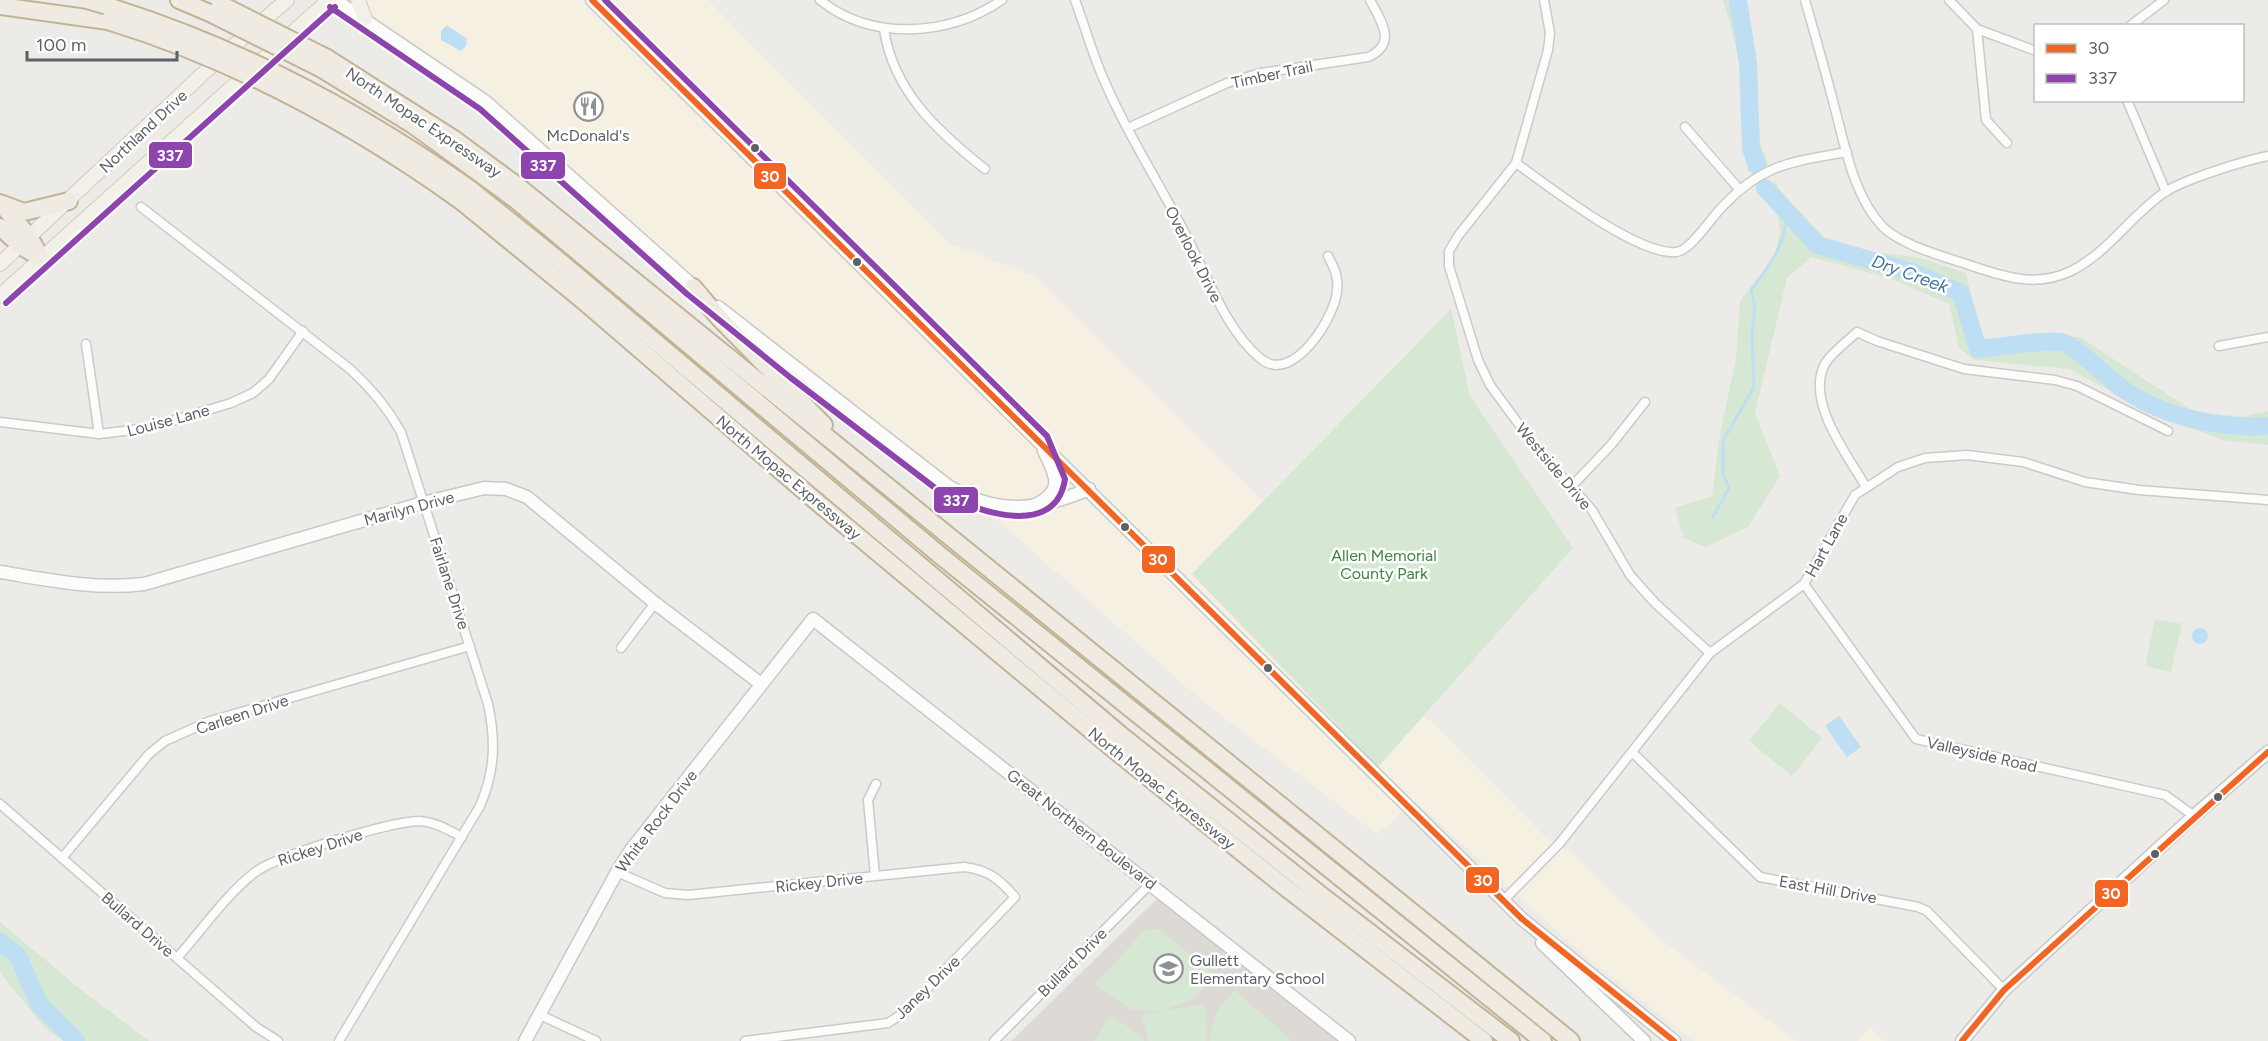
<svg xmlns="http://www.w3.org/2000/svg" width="2268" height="1041" viewBox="0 0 2268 1041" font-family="Figtree,sans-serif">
	<rect width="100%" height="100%" fill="#edebe7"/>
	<g fill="#f5f0e2">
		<path d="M349,0H708L949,243L1036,277L1263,501L1192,575L1378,767L1424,715L1546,838L1573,854L1658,937L1796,1041H1694L1577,949L1415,801L1377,834L1205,703L990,514L737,316L478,86Z"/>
		<path d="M1871,1028L1884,1041H1858Z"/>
	</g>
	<path fill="#dddad6" d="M1159,897L1345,1041H1011Z"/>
	<g fill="#d6e8d3">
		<path d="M1723,0H1744L1757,86L1755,131L1769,165L1748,172C1743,148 1746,126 1744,101C1742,67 1733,33 1723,0Z"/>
		<path d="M1776,181L1778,188L1826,239L1866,251L1921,258L1966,273L1981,339L2027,340L2080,337L2193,411L2242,417L2268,411V445L2223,440L2159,417L2069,369L1974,360L1959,347L1949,304L1889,278L1811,257L1787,278L1755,413L1780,476L1748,527L1706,547L1684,538L1675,508L1712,496L1720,434L1736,359L1740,301L1775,255L1780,230L1778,213L1756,191Z"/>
		<path d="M1451,309L1470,396L1573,548L1378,767L1192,574Z"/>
		<path d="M2155,619L2182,624L2171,672L2145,666Z"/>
		<path d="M1780,703L1822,738L1792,776L1749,741Z"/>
		<path d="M0,922L80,989L149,1041H64L46,1029L0,973Z"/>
		<path d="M1159,929L1216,976L1192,999L1162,1011L1205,1004L1207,1041H1148L1142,1015L1160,1011L1130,1009L1095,984L1145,930Z"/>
		<path d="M1234,990L1290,1039V1041H1209L1217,1012Z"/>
		<path d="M1110,1015L1133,1030L1144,1041H1095Z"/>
	</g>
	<g fill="#bedef4">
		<path d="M447,25L467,39L466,46L461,51L441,40V31Z"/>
		<circle cx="2200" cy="636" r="8"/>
		<path d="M1839,716L1861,747L1847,757L1825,726Z"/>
	</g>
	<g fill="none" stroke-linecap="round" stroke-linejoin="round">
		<path stroke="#bedef4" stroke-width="3" d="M1713,517L1729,488L1723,473V441L1754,387L1752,335L1755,306L1751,290C1770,265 1786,245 1787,211"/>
		<g stroke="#bedef4" stroke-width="18">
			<path d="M1738,0L1748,63L1751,148L1757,166"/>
			<path d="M1765,188L1817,245L1915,273L1961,293L1978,349C2003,347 2036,340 2061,342C2075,344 2108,379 2123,389C2163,417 2220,429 2268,426"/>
			<path d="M0,942L18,956L39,1004L76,1041"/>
		</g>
		<defs>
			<g id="street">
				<path d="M820,0C872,42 949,36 1002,0"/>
				<path d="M1075,0C1084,24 1091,49 1101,73C1125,131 1160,184 1188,239C1207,276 1227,332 1261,359C1293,385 1335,317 1337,291C1339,277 1334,268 1328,256"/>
				<path d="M1544,0L1550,33L1548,50L1516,163L1458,236L1449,251V266L1478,360L1490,385L1537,449L1592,510L1630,575L1655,603L1710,653"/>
				<path d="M1805,0C1815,35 1825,70 1834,105C1845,145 1853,196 1883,227C1902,246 1949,258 1975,267C2008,278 2038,287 2071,271C2108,253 2131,215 2165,192C2185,179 2244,161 2268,156"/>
				<path d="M1949,0L1977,29L2036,51"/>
				<path d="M2130,26L2164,0"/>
				<path d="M884,29C893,91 938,132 985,169"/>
				<path d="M1977,29L1986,120L2007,143"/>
				<path d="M2127,100L2166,192"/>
				<path d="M1685,127L1739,189"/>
				<path d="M1128,128L1227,83L1261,73L1368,57C1398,44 1381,21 1370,0"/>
				<path d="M1516,163C1548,186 1638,256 1676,252C1691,251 1712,216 1724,205C1764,163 1793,162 1847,152"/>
				<path d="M141,207L350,369C371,388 387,407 401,432L488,704C496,741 495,771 480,806L339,1041"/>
				<path d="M86,344L99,434"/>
				<path d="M2219,346L2268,337"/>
				<path d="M0,422L99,434L149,428L231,403L253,393L269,379L303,331"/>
				<path d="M1571,487L1611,445L1645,402"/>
				<path d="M1866,487C1848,456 1805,401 1825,364C1831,353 1848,341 1857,332L1877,341L1964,369L2055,380L2077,386L2168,431"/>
				<path d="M1804,584L1916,739L2165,795L2194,816"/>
				<path d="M621,648L655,603"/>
				<path d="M1632,752L1760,877L1918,907L1927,911L2004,990"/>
				<path d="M0,804L256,1027L278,1041"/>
				<path d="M62,858L149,754L165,741L210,721L470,646"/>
				<path d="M617,872L665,893L688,895L964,867C989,870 999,879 1015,897L905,1012L888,1023L745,1041"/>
				<path d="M875,876L868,800L876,784"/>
				<path d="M1503,901L1559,844L1710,653L1804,584L1855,495L1898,467L1925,458L1967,455L2023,462L2085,482L2139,490L2268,500"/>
				<path d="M177,958C202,930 225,896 254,873C275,856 392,821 420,821C436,822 448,830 462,837"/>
				<path d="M538,1014L596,1041"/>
				<path d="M994,1041L1151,883"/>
			</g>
			<g id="secondary">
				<path d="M335,0L486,102L700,292"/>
				<path d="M592,0L1522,919L1674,1041"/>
				<path d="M718,307L948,486C998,516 1037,511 1089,489"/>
				<path d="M1035,505C1065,491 1056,475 1044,451"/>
				<path d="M0,572C49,580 95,590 144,584L423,503L484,488L506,489L527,497L655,603L761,684"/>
				<path d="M1542,943L1644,1041"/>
				<path d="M525,1041L617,872L631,850L813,619L1349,1041"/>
				<path d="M1962,1041L2004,990L2194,816L2268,752"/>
			</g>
			<g id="primary">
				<path d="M358,0L365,19"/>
				<path d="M0,264L223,55L287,0"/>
				<path d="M0,296L329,0"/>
			</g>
			<g id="highway">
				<path d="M179,0L212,14"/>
				<path d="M0,6L108,21"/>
				<path d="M327,58L454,139L519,187L1571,1041"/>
				<path d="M320,68L413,125L516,200L941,556L1543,1041"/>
				<path d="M470,189L556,258L1121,735L1321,895L1511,1041"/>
				<path d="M461,201L581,299L817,502L1117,752L1281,884L1484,1041"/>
				<path d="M0,203L24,212L69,201"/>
				<path d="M3,206L30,238L41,258"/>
				<path d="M0,227L21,246L39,257"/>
				<path d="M693,287L720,319L824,425"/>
			</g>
		</defs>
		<use href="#street" stroke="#c9cac9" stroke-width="11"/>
		<use href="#secondary" stroke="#c8c8c8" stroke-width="15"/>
		<use href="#primary" stroke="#d3cbb7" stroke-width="16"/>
		<use href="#highway" stroke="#c3b396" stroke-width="20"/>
		<use href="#street" stroke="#fcfcfb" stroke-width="8"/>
		<use href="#secondary" stroke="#fcfcfb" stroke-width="12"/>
		<use href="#primary" stroke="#f2f0e9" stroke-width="14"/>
		<use href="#highway" stroke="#efebe2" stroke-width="16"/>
		<defs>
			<g id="highway-bridge">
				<path d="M87,0C226,40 352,106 470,189"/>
				<path d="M220,4L327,58"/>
				<path d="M212,14L320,68"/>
				<path d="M108,21C235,60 352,123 461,201"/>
			</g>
		</defs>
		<use href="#highway-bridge" stroke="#c3b396" stroke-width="20" stroke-linecap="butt"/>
		<use href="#highway-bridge" stroke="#efebe2" stroke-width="16"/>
		<defs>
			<g id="bus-1">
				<path d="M592,0L1522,919L1674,1041"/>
				<path d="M1962,1041L2004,990L2268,752"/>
			</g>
			<g id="bus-2">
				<path d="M330,7L480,109L687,294L791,378L943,494C978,512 1056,539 1065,479L1047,436L605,0"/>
				<path d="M6,303L335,7"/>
			</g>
		</defs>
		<use href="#bus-1" stroke="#fff" stroke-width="10"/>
		<use href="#bus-2" stroke="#fff" stroke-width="10"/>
		<use href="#bus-1" stroke="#f26522" stroke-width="6"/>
		<use href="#bus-2" stroke="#8e44ad" stroke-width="6"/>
	</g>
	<defs>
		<symbol id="restaurant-ring" viewBox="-11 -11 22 22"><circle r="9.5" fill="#fff" stroke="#8f9192" stroke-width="1.5"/><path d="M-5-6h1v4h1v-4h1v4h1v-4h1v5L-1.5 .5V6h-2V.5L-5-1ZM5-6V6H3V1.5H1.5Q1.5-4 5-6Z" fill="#8f9192"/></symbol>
		<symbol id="school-ring" viewBox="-11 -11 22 22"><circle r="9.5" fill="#fff" stroke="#8f9192" stroke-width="1.5"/><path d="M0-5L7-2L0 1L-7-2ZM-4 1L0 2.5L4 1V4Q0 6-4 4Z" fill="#8f9192"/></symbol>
	</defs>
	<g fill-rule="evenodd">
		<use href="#restaurant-ring" x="572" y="90" width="33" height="33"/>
		<use href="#school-ring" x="1152" y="952" width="33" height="33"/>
	</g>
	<g fill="#5d6165" stroke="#fff" stroke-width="2">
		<circle cx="755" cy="148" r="5"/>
		<circle cx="857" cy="262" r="5"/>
		<circle cx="1125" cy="527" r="5"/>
		<circle cx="1268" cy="668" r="5"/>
		<circle cx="2218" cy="797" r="5"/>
		<circle cx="2155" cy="854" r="5"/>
	</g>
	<g text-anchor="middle" stroke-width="5" stroke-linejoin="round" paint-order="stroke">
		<g font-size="16" fill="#5d6165" stroke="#fff">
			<text transform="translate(1272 74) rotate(-12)" y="6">Timber Trail</text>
			<text transform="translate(424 122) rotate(34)" y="6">North Mopac Expressway</text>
			<text transform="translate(143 131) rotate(-43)" y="6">Northland Drive</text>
			<text transform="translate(1194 254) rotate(63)" y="6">Overlook Drive</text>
			<text transform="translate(168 420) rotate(-15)" y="6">Louise Lane</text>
			<text transform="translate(1554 466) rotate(50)" y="6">Westside Drive</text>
			<text transform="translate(789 477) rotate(40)" y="6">North Mopac Expressway</text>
			<text transform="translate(409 508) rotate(-15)" y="6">Marilyn Drive</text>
			<text transform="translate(1826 545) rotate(-61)" y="6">Hart Lane</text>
			<text transform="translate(450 583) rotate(72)" y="6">Fairlane Drive</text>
			<text transform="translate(242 714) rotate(-18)" y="6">Carleen Drive</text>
			<text transform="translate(1982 754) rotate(13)" y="6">Valleyside Road</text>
			<text transform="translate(1162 788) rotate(39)" y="6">North Mopac Expressway</text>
			<text transform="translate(656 821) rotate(-53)" y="6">White Rock Drive</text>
			<text transform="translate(1082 829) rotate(38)" y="6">Great Northern Boulevard</text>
			<text transform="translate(320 847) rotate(-18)" y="6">Rickey Drive</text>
			<text transform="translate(819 882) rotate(-6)" y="6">Rickey Drive</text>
			<text transform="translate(1828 889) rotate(10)" y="6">East Hill Drive</text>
			<text transform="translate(138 924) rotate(41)" y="6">Bullard Drive</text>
			<text transform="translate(1072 962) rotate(-45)" y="6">Bullard Drive</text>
			<text transform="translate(927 987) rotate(-44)" y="6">Janey Drive</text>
		</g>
		<g font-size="16" fill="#5d6165" stroke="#fff">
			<text x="588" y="141">McDonald's</text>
			<text x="1190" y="966" text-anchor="start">Gullett<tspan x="1190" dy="18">Elementary School</tspan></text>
		</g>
		<g font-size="16" fill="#3b863d" stroke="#fff">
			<text x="1384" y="561">Allen Memorial<tspan x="1384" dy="18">County Park</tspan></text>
		</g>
		<g font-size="18" font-style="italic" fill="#4475a3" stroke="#fff">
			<text transform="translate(1910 274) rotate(20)" y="6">Dry Creek</text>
		</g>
	</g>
	<g stroke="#fff" stroke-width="2">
		<rect x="148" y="141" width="45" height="28" rx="6" fill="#8e44ad"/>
		<rect x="520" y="151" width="46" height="29" rx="6" fill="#8e44ad"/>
		<rect x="753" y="162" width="34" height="28" rx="6" fill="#f26522"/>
		<rect x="933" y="486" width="46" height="28" rx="6" fill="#8e44ad"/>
		<rect x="1141" y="545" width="35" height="29" rx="6" fill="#f26522"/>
		<rect x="1465" y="866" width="35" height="28" rx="6" fill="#f26522"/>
		<rect x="2094" y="879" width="35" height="29" rx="6" fill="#f26522"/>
	</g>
	<g font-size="16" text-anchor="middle" font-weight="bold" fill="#fff">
		<text x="170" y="161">337</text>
		<text x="543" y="171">337</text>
		<text x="770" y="182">30</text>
		<text x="956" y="506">337</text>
		<text x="1158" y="565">30</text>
		<text x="1483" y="886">30</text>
		<text x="2111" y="899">30</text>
	</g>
	<rect x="2034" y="24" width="210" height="78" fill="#ffffff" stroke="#bec0c1" stroke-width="1.5"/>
	<rect x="2046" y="44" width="30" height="9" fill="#f26522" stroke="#bec0c1" stroke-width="1.5"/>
	<text x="2088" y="54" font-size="18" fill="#5d6165">30</text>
	<rect x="2046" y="74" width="30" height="9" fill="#8e44ad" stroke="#bec0c1" stroke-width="1.5"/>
	<text x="2088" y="84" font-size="18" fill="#5d6165">337</text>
	<path d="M27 51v9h150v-9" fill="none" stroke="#5d6165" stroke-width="3"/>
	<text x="36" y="51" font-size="18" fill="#5d6165" stroke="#ffffff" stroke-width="4.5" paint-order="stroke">100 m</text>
</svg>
